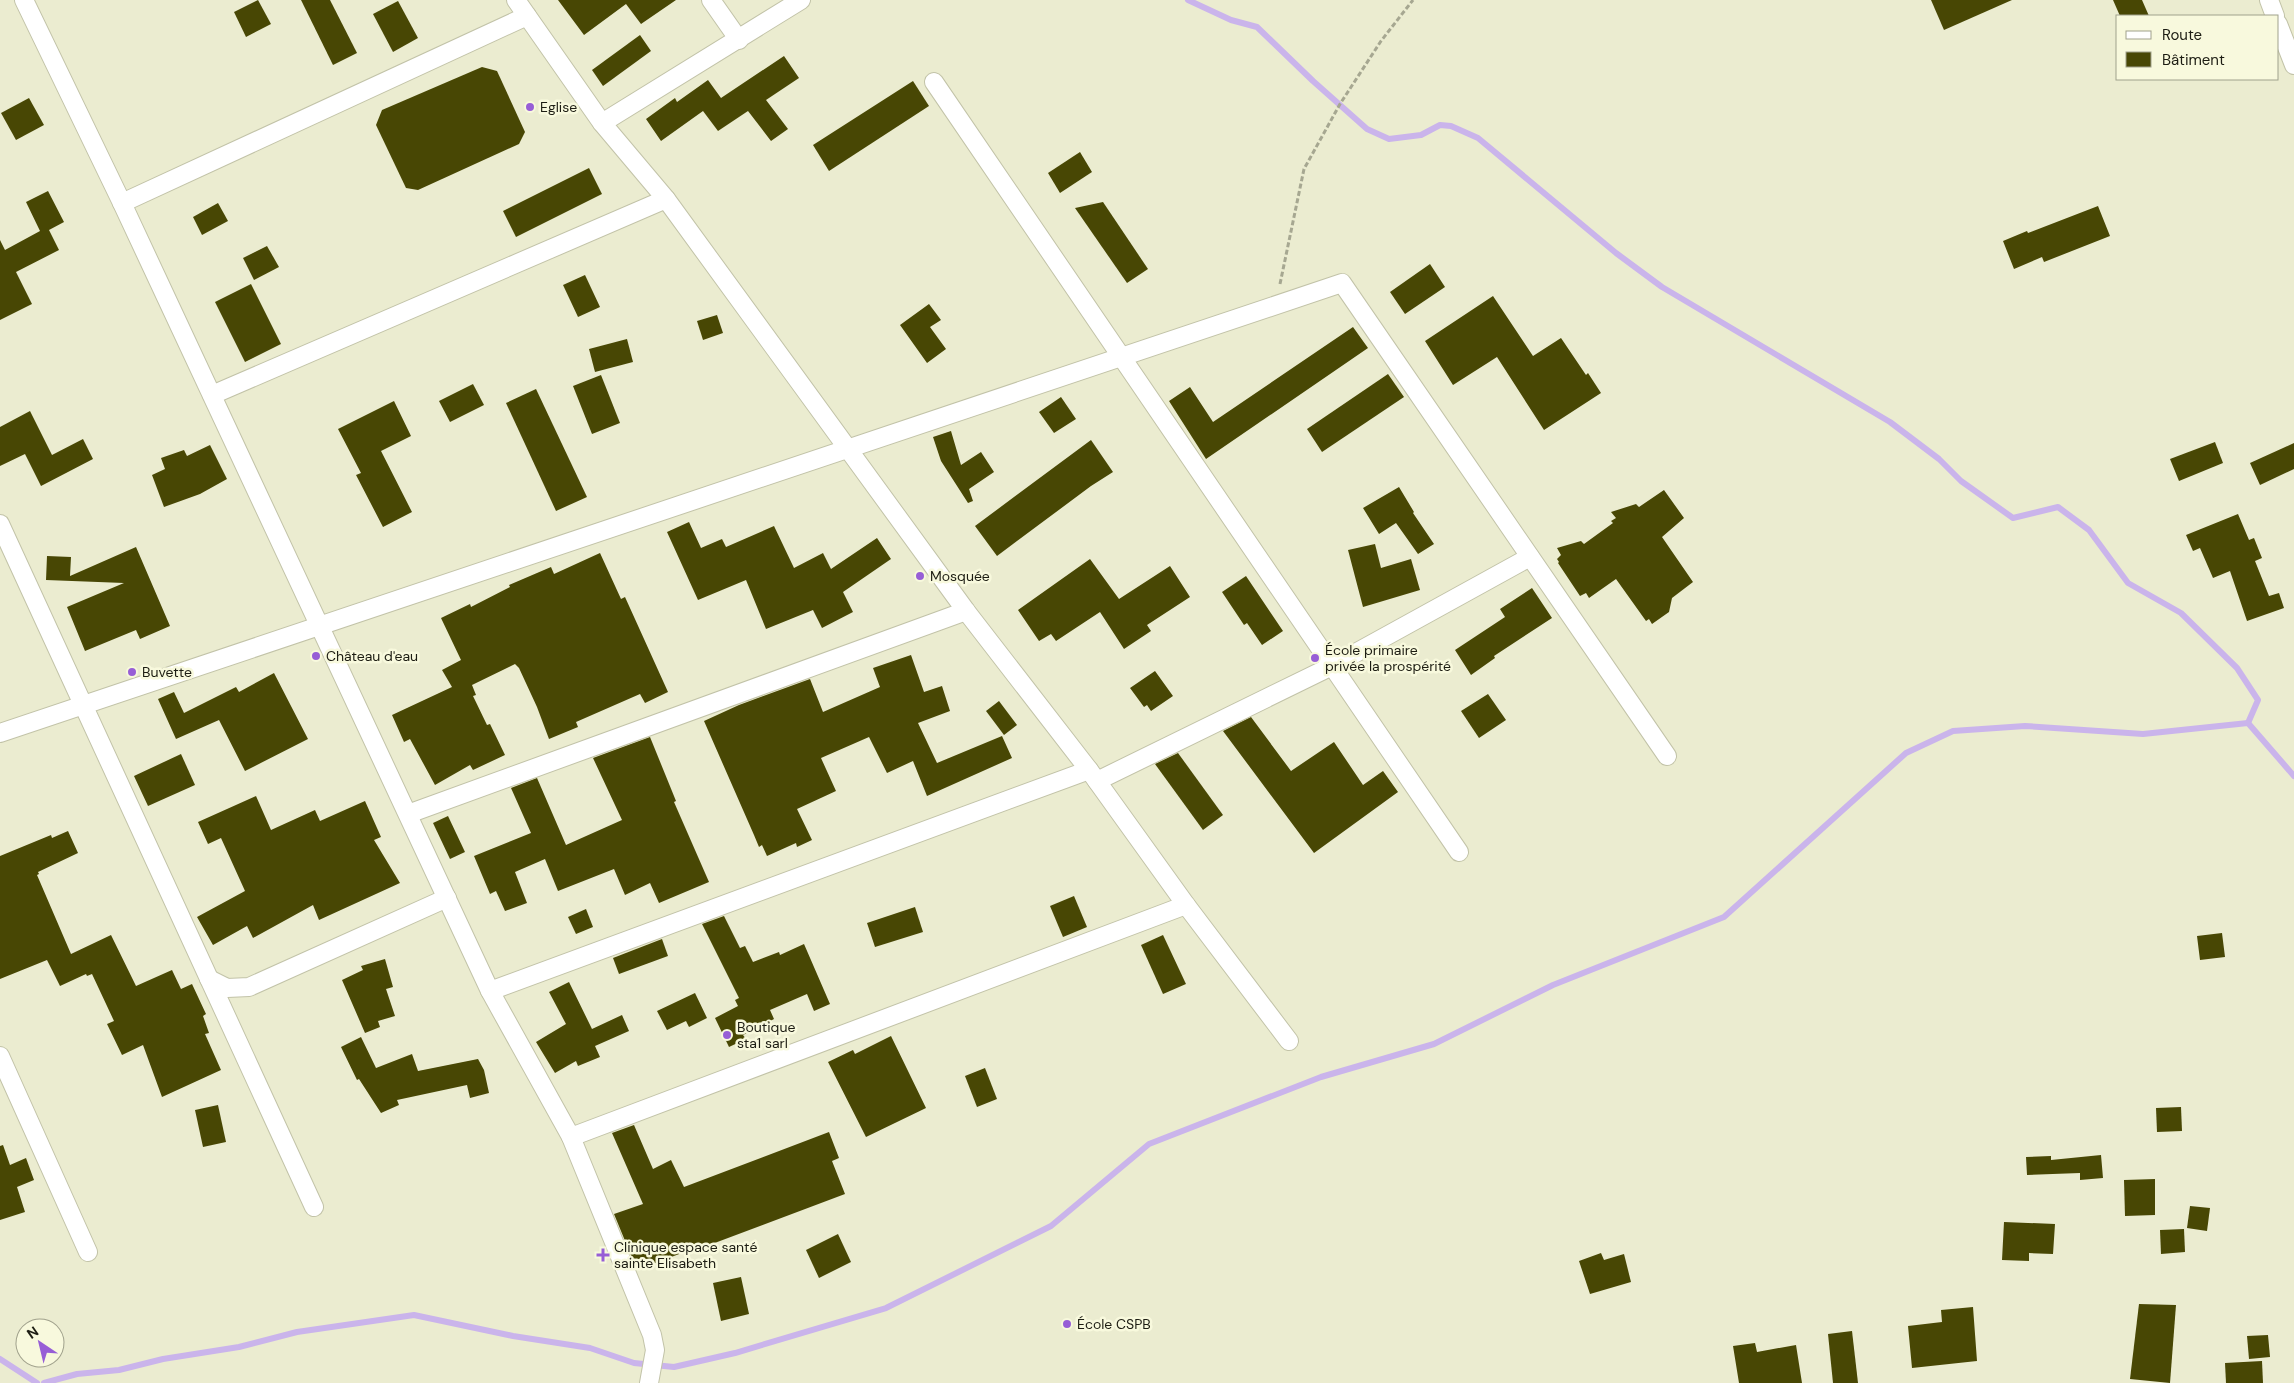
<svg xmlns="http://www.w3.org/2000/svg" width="2294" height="1383" viewBox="0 0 2294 1383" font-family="'DM Sans',sans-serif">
	<rect width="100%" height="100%" fill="#ebecd0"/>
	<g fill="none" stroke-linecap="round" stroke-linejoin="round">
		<g stroke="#cab4eb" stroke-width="6">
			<path d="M1188,0L1231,20L1257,27L1313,81L1367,129L1389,139L1421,135L1440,125L1451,126L1478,138L1616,253L1662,287L1890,422L1939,459L1961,481L2013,518L2058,507L2089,530L2128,583L2181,613L2237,668L2258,700L2248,723"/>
			<path d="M0,1359L37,1383"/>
			<path d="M44,1383L77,1374L119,1370L163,1359L239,1347L297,1332L414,1315L513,1336L590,1348L634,1363L674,1367L735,1353L886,1308L1051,1226L1149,1144L1321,1077L1434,1044L1553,985L1724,917L1906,753L1953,731L2025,726L2143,734L2248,723L2294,776"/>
		</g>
	</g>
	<g fill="#484704">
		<path d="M258,0L271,24L246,37L234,12Z"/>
		<path d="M301,0H330L357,53L333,65Z"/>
		<path d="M558,0H676L641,24L626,4L584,35Z"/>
		<path d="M1931,0H2012L1944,30Z"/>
		<path d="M2113,0H2142L2149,16H2120Z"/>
		<path d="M398,1L418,38L393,52L373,14Z"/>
		<path d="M640,35L651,51L603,86L592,70Z"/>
		<path d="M784,56L799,78L766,100L788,129L771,141L748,111L718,131L703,111L661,141L646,119L675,98L677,102L708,80L721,98Z"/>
		<path d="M482,67L497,71L525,132L519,144L418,190L406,188L376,125L382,110Z"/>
		<path d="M913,81L929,106L829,171L813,145Z"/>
		<path d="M29,98L44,125L16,140L1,113Z"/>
		<path d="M1080,152L1092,172L1060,193L1048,173Z"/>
		<path d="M589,168L602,194L516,237L503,211Z"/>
		<path d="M48,191L64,222L49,230L59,250L16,272L32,304L0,320V240L5,250L40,231L26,202Z"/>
		<path d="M1103,202L1148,269L1127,283L1075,208Z"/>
		<path d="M218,203L228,221L202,235L193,217Z"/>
		<path d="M2098,206L2110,236L2044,262L2042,257L2014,269L2003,241L2027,231L2028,233Z"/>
		<path d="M267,246L279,267L254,280L243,258Z"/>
		<path d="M1430,264L1445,287L1405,314L1390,292Z"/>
		<path d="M585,275L600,307L578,317L563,285Z"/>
		<path d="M251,284L281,344L245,362L215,302Z"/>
		<path d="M1493,296L1533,356L1561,338L1586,375L1588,373L1601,393L1544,430L1497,357L1453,385L1425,341Z"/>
		<path d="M929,304L941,320L930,327L946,349L927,363L900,325Z"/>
		<path d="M717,315L723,333L703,340L697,321Z"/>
		<path d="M1353,327L1368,348L1206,459L1169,401L1190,387L1213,422Z"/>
		<path d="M627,339L633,362L595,372L589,349Z"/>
		<path d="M1388,374L1404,397L1322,452L1307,429Z"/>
		<path d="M601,375L620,423L592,434L573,386Z"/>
		<path d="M473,384L484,405L450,422L439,401Z"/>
		<path d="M536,389L587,497L556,511L506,403Z"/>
		<path d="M1061,397L1076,419L1054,433L1039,412Z"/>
		<path d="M394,401L411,436L381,451L412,512L383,527L356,475L361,473L338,429Z"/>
		<path d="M30,411L52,455L83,439L93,459L41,486L25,454L0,466V427Z"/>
		<path d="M951,431L961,465L981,452L994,472L969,489L973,501L968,503L941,461L933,437Z"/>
		<path d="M1091,440L1113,472L1091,486L997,556L975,526Z"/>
		<path d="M2215,442L2223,463L2179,481L2170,459Z"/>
		<path d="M2294,443V469L2260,485L2250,463Z"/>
		<path d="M210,445L227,479L200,494L164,507L152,475L165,469L161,458L184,450L187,456Z"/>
		<path d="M1399,487L1414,512L1413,513L1434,544L1418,554L1396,523L1379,534L1363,508Z"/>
		<path d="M1664,490L1684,518L1662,537L1693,582L1672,598L1669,612L1652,624L1649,619L1646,621L1616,579L1589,598L1586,593L1580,596L1558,563L1559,562L1557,559L1561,555L1557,548L1581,541L1584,544L1613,523L1611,521L1616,518L1611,512L1636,504L1639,507Z"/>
		<path d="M2238,514L2249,540L2254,538L2262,558L2255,561L2269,596L2279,593L2284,608L2247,621L2230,571L2213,578L2200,548L2193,551L2186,535Z"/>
		<path d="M689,522L701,548L722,539L726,547L774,526L794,568L823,553L831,569L877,538L891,559L843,592L853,612L822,628L813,610L766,629L746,580L698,600L667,532Z"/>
		<path d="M1375,544L1381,568L1411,559L1420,590L1363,607L1348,550Z"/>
		<path d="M136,547L170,626L140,639L136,630L85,651L67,607L124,583L46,580L47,556L71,557L70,576Z"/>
		<path d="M600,553L621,599L625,597L668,692L645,703L640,694L576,722L578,727L549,739L537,707L519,668L515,664L472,685L476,695L473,696L487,725L490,724L505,755L473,770L470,765L435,785L410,739L404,742L392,715L452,687L442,670L461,660L441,618L470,604L471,607L510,587L509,585L551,567L554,574Z"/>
		<path d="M1090,559L1119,599L1170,566L1190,597L1147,625L1151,631L1124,649L1100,612L1056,641L1051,634L1039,641L1018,610Z"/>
		<path d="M1246,576L1283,631L1262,645L1247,623L1244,625L1222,592Z"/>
		<path d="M1532,588L1552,618L1494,656L1495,658L1471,675L1455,650L1505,617L1500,609Z"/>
		<path d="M911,655L924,692L942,686L950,711L918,723L937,763L1002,736L1012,758L927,796L913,761L887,773L869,737L821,758L836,791L797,809L812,840L797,847L796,843L767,856L762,845L759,847L754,835L704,721L739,705L810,679L823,712L880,687L873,668Z"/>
		<path d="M1155,671L1173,696L1151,711L1147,705L1144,707L1130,688Z"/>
		<path d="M274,673L308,739L245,771L219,720L176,739L158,699L174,692L184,713L236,687L239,692Z"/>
		<path d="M1488,694L1506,720L1479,738L1461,711Z"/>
		<path d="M999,701L1017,725L1004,735L986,711Z"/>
		<path d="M1251,717L1291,771L1334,742L1363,785L1383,771L1398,792L1314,853L1223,731Z"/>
		<path d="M650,737L676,801L674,802L709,882L659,903L650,883L625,895L614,869L558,891L545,859L515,872L527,903L505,911L496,891L490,894L474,856L531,833L511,788L537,778L566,845L622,820L593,758Z"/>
		<path d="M1178,753L1223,815L1203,830L1155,764Z"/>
		<path d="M181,754L195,785L148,806L134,776Z"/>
		<path d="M256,796L271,830L315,810L320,821L365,801L381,837L374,840L400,883L319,920L313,905L253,938L247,926L213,945L197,917L245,891L221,838L208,844L198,822Z"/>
		<path d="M448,816L465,852L450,859L433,823Z"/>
		<path d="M68,831L78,853L38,872L39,874L37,875L71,954L111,935L136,986L172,970L181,989L192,984L206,1014L203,1016L209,1033L205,1034L221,1070L162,1097L143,1045L122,1055L107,1024L114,1021L92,974L87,976L86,974L60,986L47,960L0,979V856L51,835L52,838Z"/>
		<path d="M1074,896L1087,927L1063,937L1050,906Z"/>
		<path d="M915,907L923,932L875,947L867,923Z"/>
		<path d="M586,909L593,927L576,934L568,917Z"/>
		<path d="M724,916L740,948L745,946L753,962L779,952L780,955L804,944L830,1004L814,1011L807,994L770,1010L774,1019L743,1035L746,1039L729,1047L715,1018L738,1006L735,1000L739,998L702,924Z"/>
		<path d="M2222,933L2225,957L2200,960L2197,936Z"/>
		<path d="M1163,935L1186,984L1163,994L1141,945Z"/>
		<path d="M662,939L668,956L619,974L613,958Z"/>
		<path d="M385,959L393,987L386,989L395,1016L378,1021L380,1027L365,1033L342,980L363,970L361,966Z"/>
		<path d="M569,982L592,1029L622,1015L629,1031L595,1046L600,1057L578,1066L576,1061L555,1073L536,1042L566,1024L549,992Z"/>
		<path d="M695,993L707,1018L689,1027L686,1021L667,1030L657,1011Z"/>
		<path d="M891,1036L926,1108L866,1137L828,1062L853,1050L855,1054Z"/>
		<path d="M361,1037L376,1068L412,1054L418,1071L478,1059L484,1070L489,1093L470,1098L467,1085L397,1100L399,1105L381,1113L359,1079L357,1080L341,1047Z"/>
		<path d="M985,1068L997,1099L977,1107L965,1076Z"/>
		<path d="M218,1105L226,1142L203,1147L195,1110Z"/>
		<path d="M2181,1107L2182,1131L2157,1132L2156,1108Z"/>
		<path d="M634,1125L653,1169L671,1160L684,1187L829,1132L839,1158L832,1161L845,1194L696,1250L695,1248L637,1270L614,1214L643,1204L612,1133Z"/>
		<path d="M3,1145L10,1165L26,1158L34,1180L17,1187L25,1212L0,1220V1146Z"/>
		<path d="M2101,1155L2103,1178L2080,1180V1173L2027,1175L2026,1157L2051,1156V1160Z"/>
		<path d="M2155,1179V1215L2125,1216L2124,1180Z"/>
		<path d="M2190,1206L2210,1208L2207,1231L2187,1228Z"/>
		<path d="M2004,1222L2055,1224L2053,1254L2029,1253V1261L2002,1260Z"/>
		<path d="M2184,1229L2185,1252L2161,1254L2160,1230Z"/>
		<path d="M838,1234L851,1262L819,1278L806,1250Z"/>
		<path d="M1601,1253L1604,1260L1624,1254L1631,1282L1590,1294L1579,1261Z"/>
		<path d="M741,1277L749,1314L721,1321L713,1283Z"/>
		<path d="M2139,1304L2176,1305L2170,1383L2130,1379Z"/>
		<path d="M1973,1307L1977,1361L1912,1368L1908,1326L1942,1322L1941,1310Z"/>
		<path d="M1852,1331L1858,1383H1833L1828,1334Z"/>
		<path d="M2268,1335L2270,1357L2249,1359L2247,1336Z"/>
		<path d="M1755,1343L1757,1352L1796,1345L1802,1383H1739L1733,1346Z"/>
		<path d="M2262,1361L2263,1383H2226L2225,1363Z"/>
	</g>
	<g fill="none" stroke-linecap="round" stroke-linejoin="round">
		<defs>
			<g id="street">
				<path d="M24,0L122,203L490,991L571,1137L652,1335L655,1350L649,1383"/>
				<path d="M516,0L602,123L666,199L966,611L1089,770L1186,905L1289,1041"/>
				<path d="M711,0L739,40"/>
				<path d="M2269,0L2275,16"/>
				<path d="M2278,24L2294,65"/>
				<path d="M934,82L1459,852"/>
				<path d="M602,123L801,0"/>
				<path d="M122,203L527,16"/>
				<path d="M212,395L666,199"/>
				<path d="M0,524L314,1207"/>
				<path d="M0,733L1342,283L1667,756"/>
				<path d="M1097,781L1332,666L1530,557"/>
				<path d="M408,814L966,611"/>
				<path d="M209,979L227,988L249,987L447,898"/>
				<path d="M490,991L1089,770"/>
				<path d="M0,1056L88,1252"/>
				<path d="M571,1137L1186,905"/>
			</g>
		</defs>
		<use href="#street" stroke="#c2c3a8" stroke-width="20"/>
		<path stroke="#a6a791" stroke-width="3" stroke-dasharray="5 2.5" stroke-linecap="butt" d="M1280,284L1304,169L1340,104L1381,41L1413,0"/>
		<use href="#street" stroke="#fff" stroke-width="18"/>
	</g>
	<g fill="#975ed6" stroke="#f8f9dd" stroke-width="2">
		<circle cx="530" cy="107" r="5"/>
		<circle cx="920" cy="576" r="5"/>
		<circle cx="316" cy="656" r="5"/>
		<circle cx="1315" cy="658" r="5"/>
		<circle cx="132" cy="672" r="5"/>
		<circle cx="727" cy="1035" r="5"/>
		<path d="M600.5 1247.5h5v5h5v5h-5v5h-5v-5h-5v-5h5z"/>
		<circle cx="1067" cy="1324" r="5"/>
	</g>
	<g text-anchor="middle" stroke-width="5" stroke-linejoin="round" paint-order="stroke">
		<g font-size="14" fill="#1d1d13" stroke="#f8f9dd" text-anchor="start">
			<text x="540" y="112">Eglise</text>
			<text x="930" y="581">Mosquée</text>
			<text x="1325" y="655">École primaire<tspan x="1325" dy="16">privée la prospérité</tspan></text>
			<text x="326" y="661">Château d'eau</text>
			<text x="142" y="677">Buvette</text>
			<text x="737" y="1032">Boutique<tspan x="737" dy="16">sta1 sarl</tspan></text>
			<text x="614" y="1252">Clinique espace santé<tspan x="614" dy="16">sainte Elisabeth</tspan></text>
			<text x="1077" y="1329">École CSPB</text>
		</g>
	</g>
	<rect x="2116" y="15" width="162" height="65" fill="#f8f9dd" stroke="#a0a18c"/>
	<rect x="2126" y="31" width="25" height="8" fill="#ffffff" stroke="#a0a18c"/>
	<text x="2162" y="40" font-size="15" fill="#1d1d13">Route</text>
	<rect x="2126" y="52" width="25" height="15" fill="#484704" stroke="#a0a18c"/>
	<text x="2162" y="65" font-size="15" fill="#1d1d13">Bâtiment</text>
	<g transform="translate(40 1343) rotate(325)"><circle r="24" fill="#f8f9dd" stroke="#a0a18c"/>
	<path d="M0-4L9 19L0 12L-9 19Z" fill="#975ed6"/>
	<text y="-8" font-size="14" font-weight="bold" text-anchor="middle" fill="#1d1d13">N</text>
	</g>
</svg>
